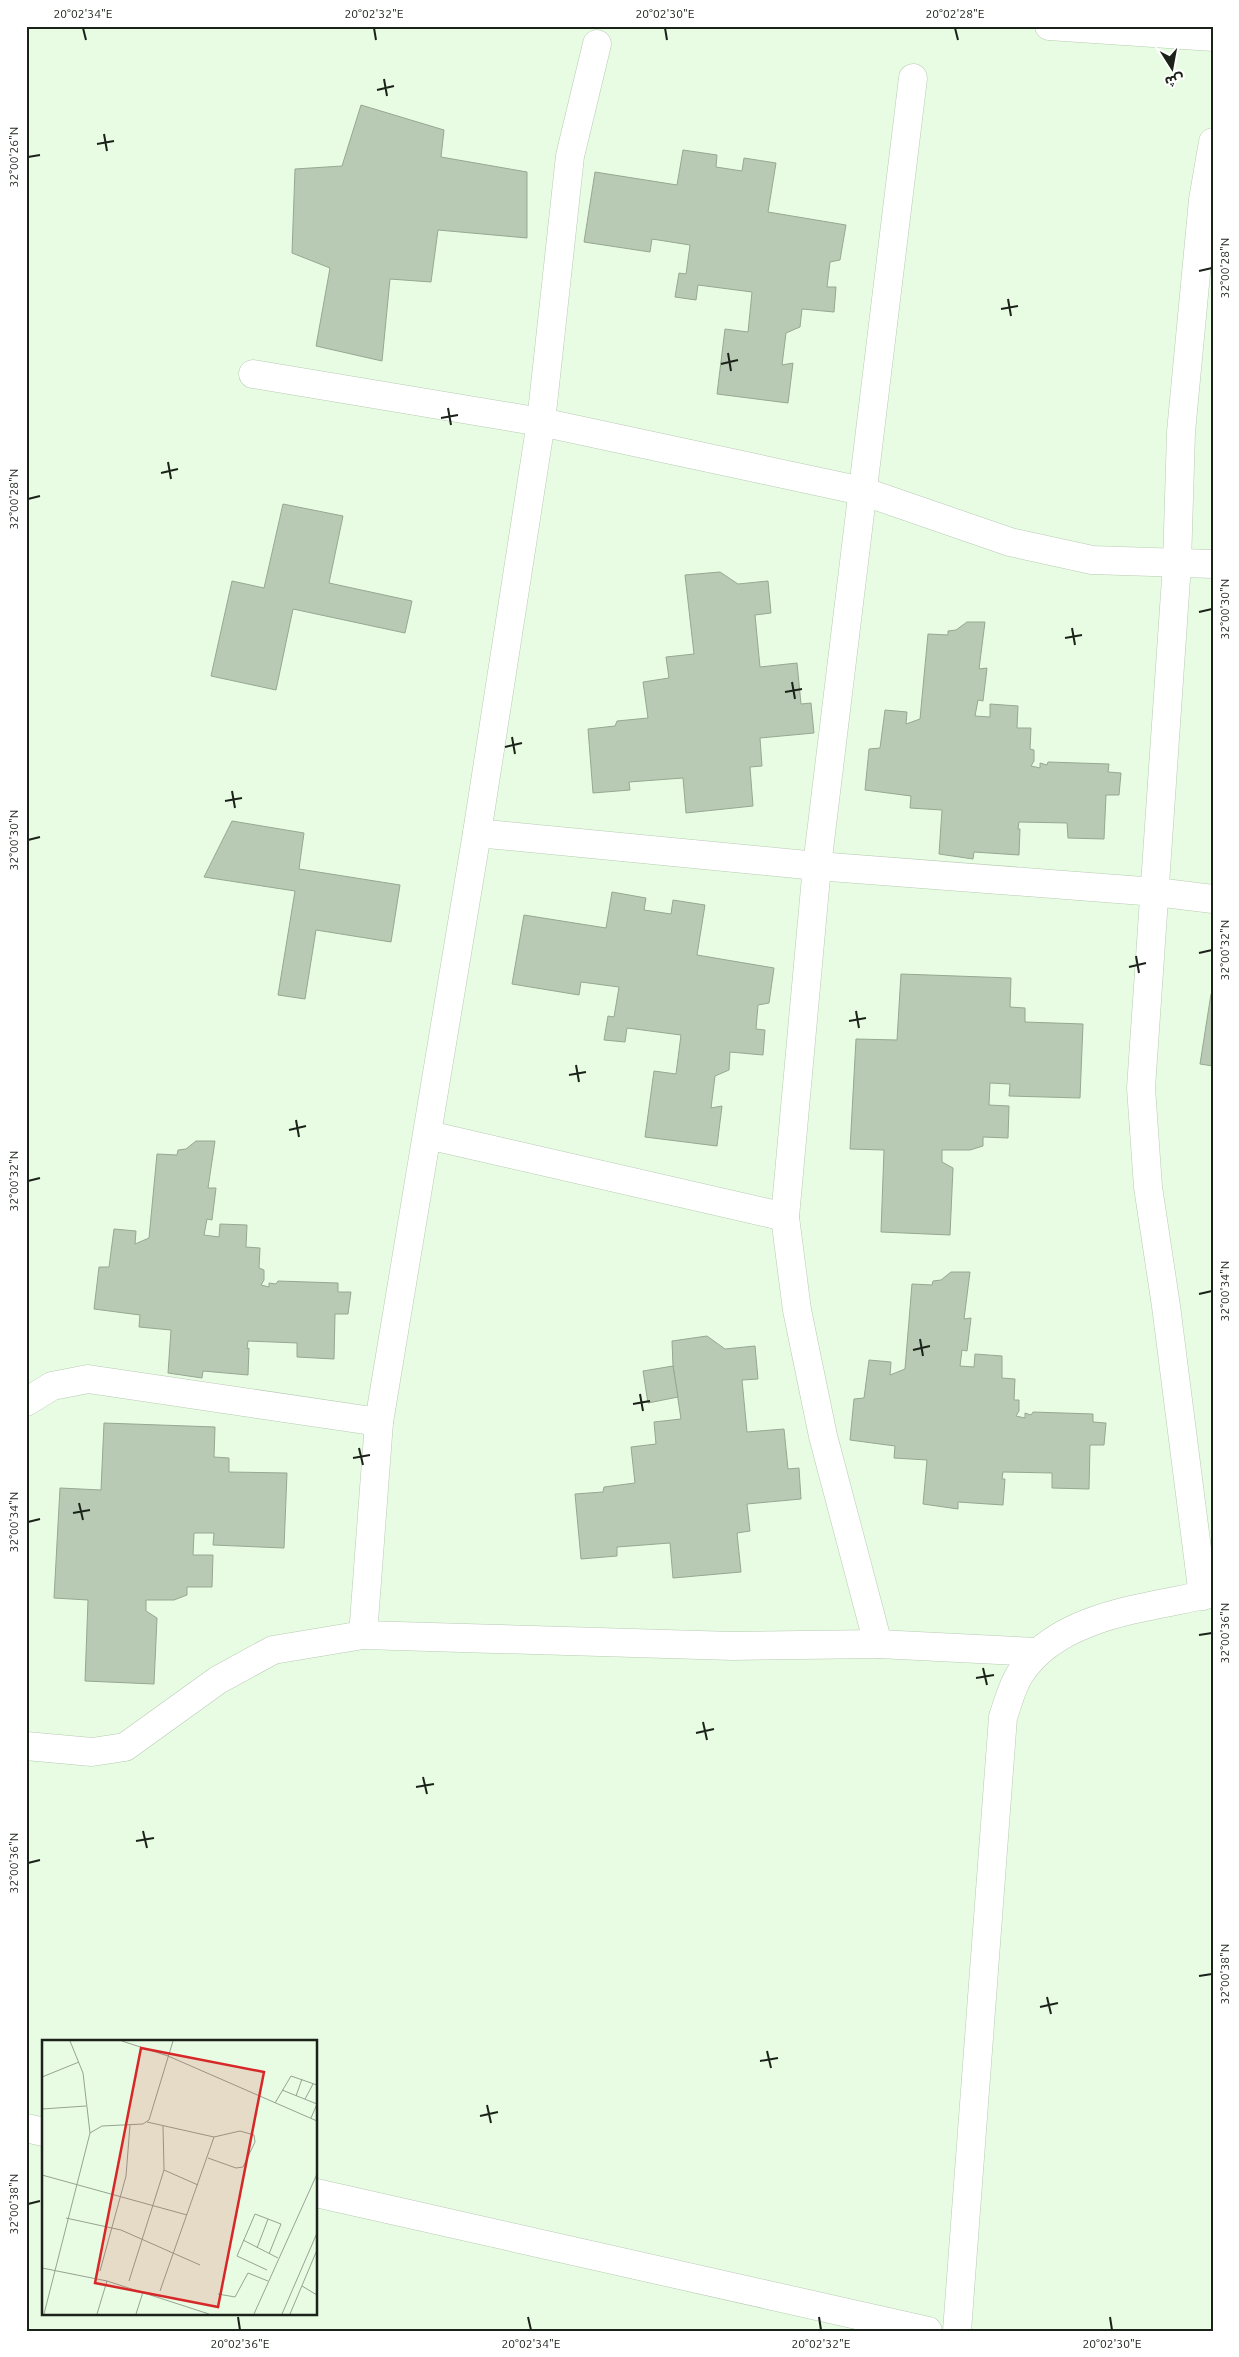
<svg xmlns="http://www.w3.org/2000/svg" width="1239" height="2357" viewBox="0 0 1239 2357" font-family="Ubuntu,'Noto Sans Arabic',sans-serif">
	<rect width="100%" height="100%" fill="#e8fbe3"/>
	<g fill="#b8cab3" stroke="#96a892">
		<path d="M361,105L444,130L441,157L527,172V238L438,230L431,282L390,279L382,361L316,346L330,268L292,253L295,169L342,166Z"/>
		<path d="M683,150L717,155L716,167L742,171L744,158L776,163L768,212L846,225L840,260L830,262L827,287H836L834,312L802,309L800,327L786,333L782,365L793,363L788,403L717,394L725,329L748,332L752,292L698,285L696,300L675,297L679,273L686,274L690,245L652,239L650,252L584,242L595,172L677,185Z"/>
		<path d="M283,504L343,516L329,583L412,601L405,633L293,609L276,690L211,676L232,581L264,588Z"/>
		<path d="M720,572L738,584L768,581L771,613L755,615L760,667L797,663L801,704L811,703L814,733L760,738L762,766L750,767L753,806L686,813L683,778L629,782L630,790L593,793L588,729L615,726L617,721L648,718L643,682L669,678L666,657L694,654L685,575Z"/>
		<path d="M967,622H985L979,669L987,668L983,701L978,700L975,716L990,717V704L1018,706L1017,728H1031L1030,749L1034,750V761L1031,766L1040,768V763L1047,765L1048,762L1109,764L1108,772L1121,773L1119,795H1106L1104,839L1068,838L1067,823L1019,822L1018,829H1020L1019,855L974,852L973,859L939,854L942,810L910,808L911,796L865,790L869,749L880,748L885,710L907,712L906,724L920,719L928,634L948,635V631L956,630Z"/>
		<path d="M232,821L304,833L299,869L400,885L391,942L316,930L305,999L278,995L295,891L204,877Z"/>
		<path d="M612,892L646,898L644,910L671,914L673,900L705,905L697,955L774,968L769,1003L758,1005L756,1029L765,1030L763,1055L730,1052L729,1070L715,1076L711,1108L722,1106L717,1146L645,1137L654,1071L676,1074L681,1035L627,1028L625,1042L604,1040L608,1016L614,1017L619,987L581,982L579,995L512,984L524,915L606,928Z"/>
		<path d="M901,974L1011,978L1010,1007L1025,1008V1022L1083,1024L1080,1098L1009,1096L1010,1084L990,1083L989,1105L1009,1106L1008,1138L983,1137V1146L970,1150H942V1162L953,1168L950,1235L881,1232L884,1150L850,1149L856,1039L897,1040Z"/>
		<path d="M1211,994L1213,995V1066L1200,1064Z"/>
		<path d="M196,1141H215L208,1188H216L212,1220L207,1219L204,1235L219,1237L220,1224L247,1225L246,1247L260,1248L259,1268L264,1270V1280L261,1285L269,1287V1283L276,1284L278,1281L338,1283V1292H351L348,1314H335L334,1359L297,1357V1343L248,1341L247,1349L249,1348L248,1375L203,1371L202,1378L168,1373L171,1330L139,1327L140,1315L94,1309L99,1267H109L114,1229L136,1231L135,1244L149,1238L157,1154L177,1155L178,1150L186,1149Z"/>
		<path d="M951,1272H970L964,1319L971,1318L967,1351L962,1350L960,1366L974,1367L975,1354L1002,1356V1378L1015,1379L1014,1400H1019V1411L1016,1416L1025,1418V1413L1031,1415L1033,1412L1093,1414V1422L1106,1423L1104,1445H1090L1089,1489L1052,1488V1473L1003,1472L1002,1479H1005L1003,1505L958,1502V1509L923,1504L927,1460L894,1458L895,1446L850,1440L854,1399L864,1398L869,1360L891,1362L890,1375L905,1369L912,1284L932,1285L933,1281L941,1280Z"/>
		<path d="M707,1336L725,1349L755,1346L758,1379L742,1380L747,1432L784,1429L788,1469L799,1468L801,1499L747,1504L750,1531L737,1533L741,1572L673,1578L670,1543L617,1547V1556L581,1559L575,1494L603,1492L604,1487L635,1483L631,1447L656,1444L654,1422L681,1419L673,1366L672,1341Z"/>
		<path d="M673,1366L678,1397L648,1403L643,1371Z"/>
		<path d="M104,1423L215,1427L214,1457L229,1458V1472L287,1473L284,1548L213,1545L214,1533H194L193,1555H213L212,1587H187V1595L174,1600H146V1611L157,1618L154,1684L85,1681L88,1600L54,1598L60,1488L101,1490Z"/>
	</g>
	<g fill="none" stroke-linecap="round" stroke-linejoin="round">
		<defs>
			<g id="minor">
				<path d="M1049,26L1213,37"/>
				<path d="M253,374L541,422L862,491L1010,542L1092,560L1213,564"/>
				<path d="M477,833L817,866L1156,892L1213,899"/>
				<path d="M428,1135L785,1217"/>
				<path d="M26,1402L52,1386L88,1379L379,1422"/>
				<path d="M1203,1596L1166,1306L1148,1187L1141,1088L1177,564L1181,432L1203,200L1213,142"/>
				<path d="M363,1635L379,1422L477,833L541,422L570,156L597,44"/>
				<path d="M878,1644L823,1436L797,1310L785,1217L817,866L913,78"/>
				<path d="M26,1746L92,1752L125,1747L218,1680L273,1650L363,1635L733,1646L878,1644L1036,1652"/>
				<path d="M26,2128L44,2132"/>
				<path d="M316,2193L928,2331"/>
				<path d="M957,2331L1003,1717C1008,1703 1012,1686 1020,1674C1058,1614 1149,1608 1213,1593"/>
			</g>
		</defs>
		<use href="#minor" stroke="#b8cbb4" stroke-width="29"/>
		<use href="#minor" stroke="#fff" stroke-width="28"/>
	</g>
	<path fill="none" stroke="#1b2219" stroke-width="2" d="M83,28L86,40M374,28L376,40M665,28L667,40M955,28L958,40M384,79L387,96M377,90L394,86M104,134L107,151M97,144L114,141M28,157L40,155M1199,271L1212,268M1008,299L1011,316M1001,309L1018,306M728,353L731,371M721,364L738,360M448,408L451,425M441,418L458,415M168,462L171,479M161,473L178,469M28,499L40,496M1199,612L1212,609M1072,628L1075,645M1065,638L1082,635M792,682L795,699M785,692L802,689M512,737L515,754M505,747L522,743M232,791L235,808M225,801L242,798M28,840L40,837M1199,953L1212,950M1136,956L1139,973M1129,967L1146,963M856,1011L859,1028M849,1021L866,1018M576,1065L579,1082M569,1075L586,1072M296,1120L299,1137M289,1130L306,1126M28,1181L40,1178M1199,1294L1212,1291M920,1339L923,1356M913,1350L930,1346M640,1394L643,1411M633,1404L650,1401M359,1448L363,1465M353,1458L370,1455M79,1503L83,1520M73,1513L90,1510M28,1522L40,1519M1199,1635L1212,1633M983,1668L987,1685M976,1678L994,1675M703,1722L707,1740M696,1733L714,1729M423,1777L427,1794M416,1787L434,1784M143,1831L147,1848M136,1841L154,1838M28,1863L40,1860M1199,1976L1212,1974M1047,1997L1051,2014M1040,2007L1058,2003M767,2051L771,2068M760,2061L778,2058M487,2105L491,2123M480,2116L498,2112M28,2204L40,2201M238,2317L240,2330M528,2317L531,2330M819,2317L821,2330M1110,2317L1112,2330"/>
	<g transform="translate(42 2040)">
		<rect width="275" height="275" fill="#e8fbe3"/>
		<path fill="none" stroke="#96a492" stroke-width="1" d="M28,1L41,33L48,93M80,1L126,16L275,81M0,37L37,22M240,50L275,64M254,56L260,39M263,59L271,44M233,63L249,36L275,45M0,69L44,66M269,78L275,64M105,82L172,97L198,91L212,95L213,102L201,127L194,128L166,118M122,130L156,145M0,135L145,175M24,178L79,190L158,225M201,200L236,218M215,208L226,179M0,228L65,241L167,274M225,230L195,216L213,174L239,184L227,214M58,231L84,136L88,85M87,241L122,130L121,86M260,246L275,255M118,251L172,97M176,254L193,257L206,233L226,241M2,274L48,93L60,86L101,84L107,80L131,1M55,274L65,241M94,274L101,252M212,274L275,134M240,274L275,193M248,274L275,210"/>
		<path fill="#d62828" fill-opacity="0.15" stroke="#d62828" stroke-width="2.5" d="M99,8L222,32L176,267L53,243Z"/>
		<rect width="275" height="275" fill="none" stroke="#1b2219" stroke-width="2.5"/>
	</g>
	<rect width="1239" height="2357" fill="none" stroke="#ffffff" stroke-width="55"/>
	<g transform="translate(1172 68) rotate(169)" stroke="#ffffff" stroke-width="4" paint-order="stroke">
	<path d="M0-4L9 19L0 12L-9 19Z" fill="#1b2219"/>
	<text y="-8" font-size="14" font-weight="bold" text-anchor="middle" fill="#1b2219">ش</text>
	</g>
	<rect x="28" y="28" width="1184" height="2302" fill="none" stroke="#1b2219" stroke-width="2"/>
	<g font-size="12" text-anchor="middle" fill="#1b2219">
		<text x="83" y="18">20°02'34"E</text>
		<text x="374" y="18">20°02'32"E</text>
		<text x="665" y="18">20°02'30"E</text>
		<text x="955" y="18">20°02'28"E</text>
		<text transform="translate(14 157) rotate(-90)" y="4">32°00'26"N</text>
		<text transform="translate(1225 268) rotate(-90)" y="4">32°00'28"N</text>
		<text transform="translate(14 499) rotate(-90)" y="4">32°00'28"N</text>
		<text transform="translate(1225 609) rotate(-90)" y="4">32°00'30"N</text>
		<text transform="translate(14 840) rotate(-90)" y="4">32°00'30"N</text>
		<text transform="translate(1225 950) rotate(-90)" y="4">32°00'32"N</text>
		<text transform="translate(14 1181) rotate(-90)" y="4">32°00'32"N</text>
		<text transform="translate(1225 1291) rotate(-90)" y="4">32°00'34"N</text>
		<text transform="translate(14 1522) rotate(-90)" y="4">32°00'34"N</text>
		<text transform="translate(1225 1633) rotate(-90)" y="4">32°00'36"N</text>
		<text transform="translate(14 1863) rotate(-90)" y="4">32°00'36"N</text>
		<text transform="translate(1225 1974) rotate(-90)" y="4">32°00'38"N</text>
		<text transform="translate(14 2204) rotate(-90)" y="4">32°00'38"N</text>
		<text x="240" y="2348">20°02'36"E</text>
		<text x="531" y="2348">20°02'34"E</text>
		<text x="821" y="2348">20°02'32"E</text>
		<text x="1112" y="2348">20°02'30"E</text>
	</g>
</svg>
